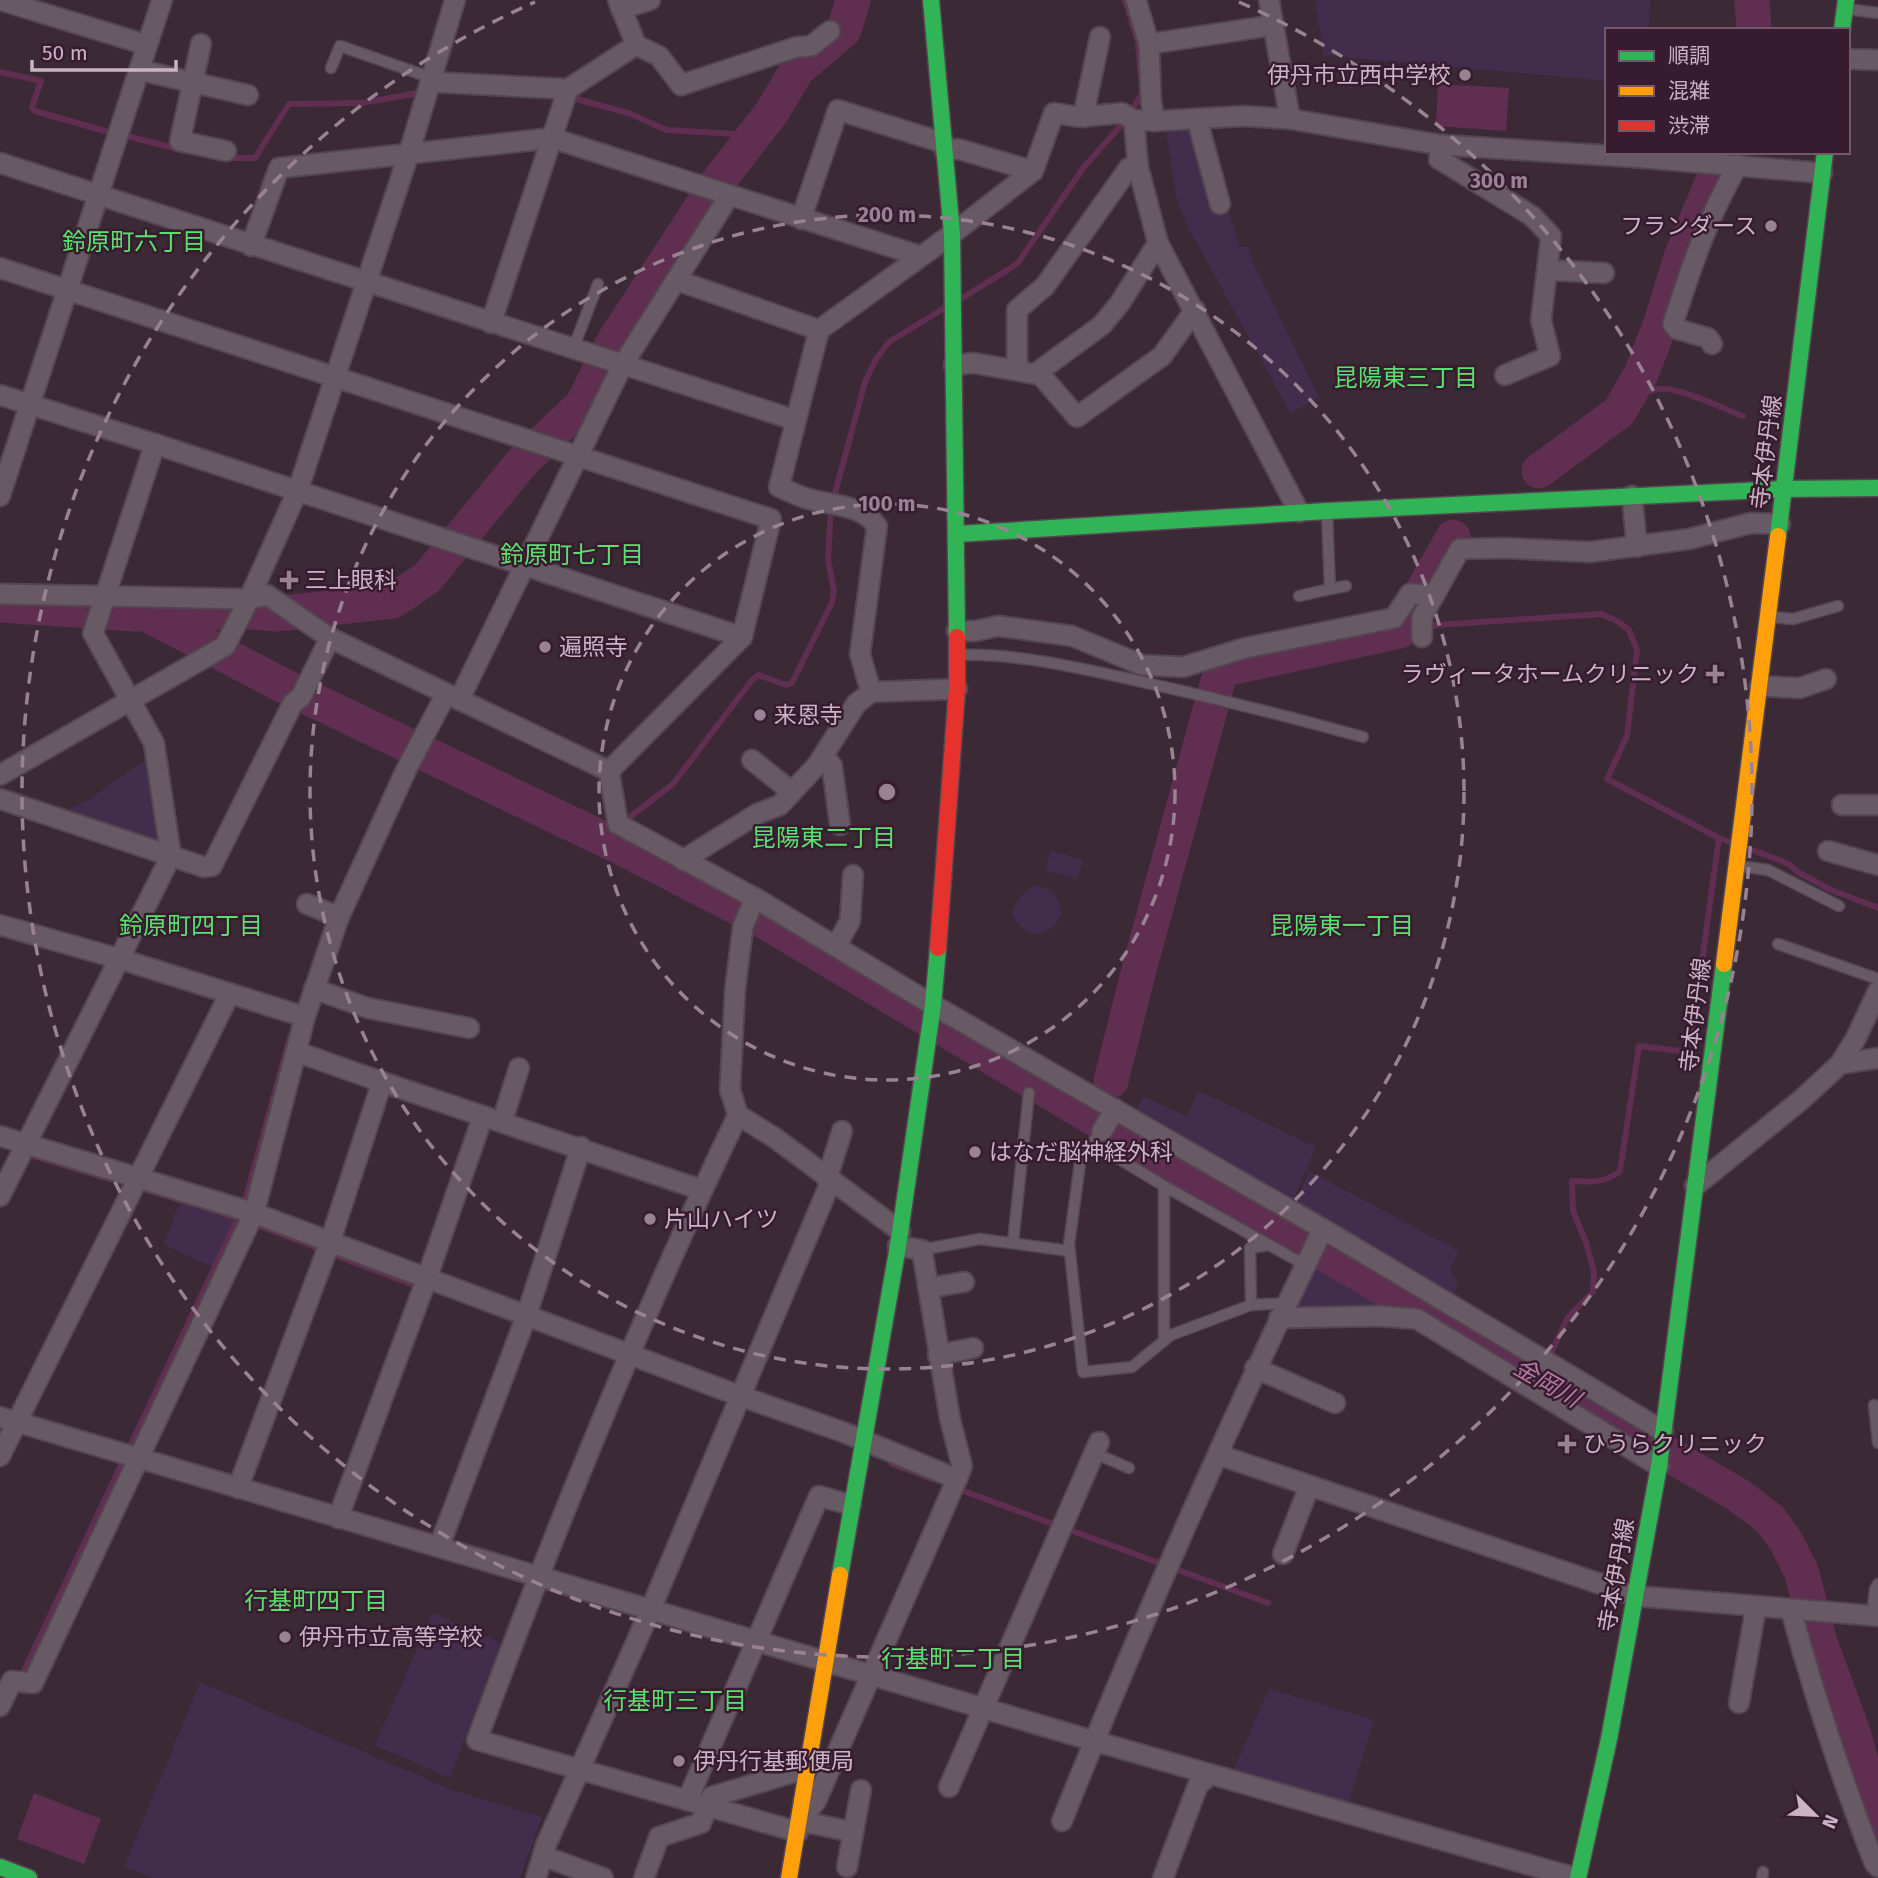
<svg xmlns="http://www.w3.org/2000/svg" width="1878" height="1878" viewBox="0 0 1878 1878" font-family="'Fira Sans','Noto Sans JP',sans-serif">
	<rect width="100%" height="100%" fill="#3b2936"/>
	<g fill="#422d4c">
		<path d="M1315,0H1650L1649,30H1607V81L1324,55Z"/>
		<path d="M1192,122L1227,206L1240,247L1248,246L1252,261L1319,397L1291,414L1189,229L1177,200L1165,126Z"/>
		<path d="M147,759L158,839L154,843L65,811L88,800Z"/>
		<path d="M1051,851L1083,860L1077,879L1045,870Z"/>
		<path d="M1037,885C1053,890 1059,897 1062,914C1048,939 1027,941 1012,914C1016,899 1022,892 1037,885Z"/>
		<path d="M1199,1091L1316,1147L1293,1201L1137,1109L1143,1096L1186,1116Z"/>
		<path d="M1309,1171L1459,1251L1450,1270L1458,1284L1452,1296L1295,1204Z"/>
		<path d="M180,1203L235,1218V1221L213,1267L163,1244Z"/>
		<path d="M1312,1260L1401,1312L1287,1316Z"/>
		<path d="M433,1613L501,1643L450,1778L375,1745Z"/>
		<path d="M200,1682L452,1790L542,1817L520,1878H155L124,1867Z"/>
		<path d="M1269,1689L1374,1720L1347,1809L1232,1773Z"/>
	</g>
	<g fill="#602e51">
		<path d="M1438,84L1509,88L1506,131L1436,126Z"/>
		<path d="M34,1793L101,1819L84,1864L17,1839Z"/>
	</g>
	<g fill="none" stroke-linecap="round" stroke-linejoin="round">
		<g stroke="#602e51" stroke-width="6">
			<path d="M1125,0L1138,42L1141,80"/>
			<path d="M0,72L41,81L32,107L35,111L105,131"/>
			<path d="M569,97L628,113L667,130L754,135"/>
			<path d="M131,137L185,151"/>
			<path d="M227,158H255L289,104L362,103L423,92"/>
			<path d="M959,300L1017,264L1084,167L1122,124L1142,94V91"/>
			<path d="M1619,412C1630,403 1642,392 1657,389C1679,386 1721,408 1743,416"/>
			<path d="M1400,631L1404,633L1436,625L1601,614L1617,621L1629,630L1637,650L1627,736L1607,779L1719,838L1733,843"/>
			<path d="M605,840L626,820L673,784L752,680L759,675L786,685L792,683L832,602L834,591L828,560L831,508L865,382L876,359L889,342L946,307"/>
			<path d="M1747,848L1789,864L1798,872L1829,889L1878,908"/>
			<path d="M26,1154L119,1182"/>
			<path d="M246,1197L290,1037"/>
			<path d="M257,1225L320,1249"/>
			<path d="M332,1254L416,1286"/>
			<path d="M1539,1379L1568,1317L1593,1292L1594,1272L1586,1242L1573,1211L1572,1181C1590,1182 1606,1183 1620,1171L1639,1046L1680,1051L1686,1050L1693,1027L1719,838"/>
			<path d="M130,1446L238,1218L143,1189"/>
			<path d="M892,1464L933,1479"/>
			<path d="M958,1489L1268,1603"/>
			<path d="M23,1673L121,1465"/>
		</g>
		<g stroke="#602e51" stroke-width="35">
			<path d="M1752,0L1754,30"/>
			<path d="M1539,471L1619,412L1641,374L1661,323L1681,257L1725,152"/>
			<path d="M0,605L134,614L253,612L276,614L393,601L427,578L524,460L582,405L614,341L717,183L772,112L797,70L844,30L853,0"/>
			<path d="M148,615L284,686L618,846L769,924L1140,1146L1738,1495L1770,1519L1787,1543L1801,1571L1820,1642L1853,1732L1878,1822"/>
			<path d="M1111,1081L1140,966L1221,670L1400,631L1453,537"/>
		</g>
		<defs>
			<g id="lane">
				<path d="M1847,9L1878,13"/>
				<path d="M331,68L340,46L432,78"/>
				<path d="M573,349L598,284"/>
				<path d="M1330,589L1346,586"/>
				<path d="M1299,596L1330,589L1327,513"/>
				<path d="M1771,617L1793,619L1838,606"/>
				<path d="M960,655C1014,653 1080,668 1134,680C1211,697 1287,716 1363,737"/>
				<path d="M1740,866L1768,870L1839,906"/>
				<path d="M1778,944L1878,979"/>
				<path d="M1102,1131L1081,1156L1069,1244L1083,1372L1132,1367L1171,1335L1251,1305L1250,1248L1269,1245"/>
				<path d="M1093,1143L1164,1186L1305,1265"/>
				<path d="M1013,1242L1029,1093"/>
				<path d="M920,1250L980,1239L1070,1251"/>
				<path d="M1251,1305L1287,1303"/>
				<path d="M1164,1341V1186"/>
				<path d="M1874,1405L1878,1443"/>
				<path d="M1094,1453L1129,1468"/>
				<path d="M1872,1615L1875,1589L1878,1584"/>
				<path d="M1762,1878L1763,1872"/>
			</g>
			<g id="street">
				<path d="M0,0L147,45"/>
				<path d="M618,0L636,45L659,56L681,85L797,47L811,46L830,31"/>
				<path d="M1136,0L1149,44L1151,102L1155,121"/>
				<path d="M1269,0L1290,119"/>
				<path d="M621,9L650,0"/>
				<path d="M201,44L180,141L226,151"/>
				<path d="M1149,44L1274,25"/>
				<path d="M1848,59L1878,60"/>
				<path d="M139,70L248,95"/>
				<path d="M430,82L568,89"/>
				<path d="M1083,117L1100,37"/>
				<path d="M1197,119L1220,204"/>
				<path d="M1134,120L1138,167L1158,243L1299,512"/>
				<path d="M1441,145L1439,159L1532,216L1551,236L1541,320L1550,356L1505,375"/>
				<path d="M945,151L958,149L1033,171"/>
				<path d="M0,163L795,420"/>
				<path d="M801,219L838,110L944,143"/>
				<path d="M251,246L279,168L552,138L920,256"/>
				<path d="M0,268L771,519L742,637L609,771"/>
				<path d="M1548,270L1604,273"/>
				<path d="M676,280L819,330L952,234L1033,171L1054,113L1079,117L1122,113L1134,120L1155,121L1244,116L1290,119L1441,145L1633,157L1822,173"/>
				<path d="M491,323L568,89L636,45"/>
				<path d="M1712,344L1708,338L1677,329L1673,324C1690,270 1709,214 1738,165"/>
				<path d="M954,365L974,363L1035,374L1102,325L1120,303L1158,243"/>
				<path d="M1017,369V310L1045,286L1129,168L1138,167"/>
				<path d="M1038,372L1077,417L1162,356L1195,310"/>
				<path d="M0,395L155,444L93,633L154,743L171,856L0,1196"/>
				<path d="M155,444L742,637"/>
				<path d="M0,496L162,0"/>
				<path d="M1632,496L1637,547"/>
				<path d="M0,594L249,599L225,646L0,775"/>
				<path d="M957,631H975L998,626L1072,636L1142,665L1183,667L1245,648L1394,618L1410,594L1434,595"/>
				<path d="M1422,637V617L1460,549L1504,548L1590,552L1689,539L1751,523L1780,524"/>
				<path d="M330,638L267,595L249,599L298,490L409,153L455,0"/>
				<path d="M1760,686L1800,688L1826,679"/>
				<path d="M871,692L957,689"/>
				<path d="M459,700L622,366L729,196"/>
				<path d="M824,756L832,766L840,825"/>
				<path d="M752,760L792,792"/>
				<path d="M0,799L204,867L212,866L293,703L301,697L330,638L609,771L618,824L755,898L933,1005L1323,1229L1663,1431"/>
				<path d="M1842,805H1878"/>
				<path d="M1828,851L1878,865"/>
				<path d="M683,860L757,814L780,805L818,764L856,704L871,692L860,654L877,526C860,503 830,506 805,498C797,495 788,491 779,487L819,330"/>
				<path d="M755,898L743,926L735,990L730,1090L738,1115C640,1319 555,1528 477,1740L798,1832"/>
				<path d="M307,904L339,917"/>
				<path d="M0,925L120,959L305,1017"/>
				<path d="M836,946L850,921L853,875"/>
				<path d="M314,989L368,1008L469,1028"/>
				<path d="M297,1052L382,1082"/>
				<path d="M1840,1064L1878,1058"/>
				<path d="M738,1115L775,1138L900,1231"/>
				<path d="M502,1122L519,1068"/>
				<path d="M1102,1131L1115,1109"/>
				<path d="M0,1136L254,1213L740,1396L843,1432L957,1479L816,1801L800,1821L853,1832"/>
				<path d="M827,1179L842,1131"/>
				<path d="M1695,1186L1801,1100L1840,1064L1856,1038L1878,991"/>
				<path d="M898,1246L922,1250L950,1419L962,1466L957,1479"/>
				<path d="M928,1288L964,1282"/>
				<path d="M1279,1318L1379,1316L1417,1319L1659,1466"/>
				<path d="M938,1355L973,1348"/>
				<path d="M1255,1368L1335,1403"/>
				<path d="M0,1417L1094,1741L1576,1878"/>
				<path d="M1219,1455L1636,1596L1878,1616"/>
				<path d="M0,1456L229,995"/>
				<path d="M238,1488L330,1242L382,1082L702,1190"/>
				<path d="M338,1518L427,1278L483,1116"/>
				<path d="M439,1547L526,1317L581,1147"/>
				<path d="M1283,1554L1309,1487"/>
				<path d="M1791,1610C1814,1695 1842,1780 1874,1862L1878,1867"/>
				<path d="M1739,1703L1756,1607"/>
				<path d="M0,1706L12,1681L33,1683L254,1213L305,1017L339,917L407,768L446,694"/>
				<path d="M949,1787L1099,1442"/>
				<path d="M688,1799L819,1496L851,1505"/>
				<path d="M1062,1821C1142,1621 1229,1423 1323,1229"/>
				<path d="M543,1856L603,1878"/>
				<path d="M847,1867L861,1790"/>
				<path d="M536,1878L546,1845L650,1611L831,1181"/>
				<path d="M644,1878L659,1837L701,1823L711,1797L808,1768"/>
				<path d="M1163,1878L1198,1785L1210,1775"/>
			</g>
			<g id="fast">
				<path d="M931,0L952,234L957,637"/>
				<path d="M1842,30L1846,0"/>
				<path d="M957,534L1327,511L1785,489L1878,488"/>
				<path d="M1778,536L1825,152"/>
				<path d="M840,1575L898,1246L933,1005L938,948"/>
				<path d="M0,1867L29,1878"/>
				<path d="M1578,1878L1609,1739L1659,1466L1724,964"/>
			</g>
			<g id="slow">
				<path d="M1724,964L1778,536"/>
				<path d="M789,1878L840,1575"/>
			</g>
			<path id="jam" d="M938,948L957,689V637"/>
		</defs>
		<use href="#lane" stroke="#544650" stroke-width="13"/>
		<use href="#street" stroke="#544650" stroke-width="23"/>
		<use href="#fast" stroke="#544650" stroke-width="19"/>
		<use href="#slow" stroke="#544650" stroke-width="19"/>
		<use href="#jam" stroke="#544650" stroke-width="19"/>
		<use href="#lane" stroke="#685a64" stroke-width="10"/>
		<use href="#street" stroke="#685a64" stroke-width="19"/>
		<use href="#fast" stroke="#30b455" stroke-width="16"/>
		<use href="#slow" stroke="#ff9f0a" stroke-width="16"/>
		<use href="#jam" stroke="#e5322d" stroke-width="16"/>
	</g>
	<g fill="none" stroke="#998392" stroke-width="3.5" stroke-dasharray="12 9">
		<circle cx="887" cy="792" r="288"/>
		<circle cx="887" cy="792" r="577"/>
		<path d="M1239 2A865 865 0 1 1 535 2"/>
	</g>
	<g fill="#998392" stroke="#361c2e" stroke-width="2.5">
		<circle cx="1465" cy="75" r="7"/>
		<circle cx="1771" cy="226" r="7"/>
		<path d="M285.5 569.5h7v7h7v7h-7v7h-7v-7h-7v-7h7z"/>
		<circle cx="545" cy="647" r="7"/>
		<path d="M1711.5 663.5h7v7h7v7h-7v7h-7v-7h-7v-7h7z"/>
		<circle cx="760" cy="715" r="7"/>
		<circle cx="975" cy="1152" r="7"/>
		<circle cx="650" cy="1219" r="7"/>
		<path d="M1563.5 1433.5h7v7h7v7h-7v7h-7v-7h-7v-7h7z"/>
		<circle cx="285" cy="1637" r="7"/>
		<circle cx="679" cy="1761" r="7"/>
	</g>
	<g text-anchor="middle" stroke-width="5" stroke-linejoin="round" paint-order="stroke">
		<g font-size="23" fill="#ccb3c4" stroke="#361c2e" text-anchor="start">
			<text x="1451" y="83" text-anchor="end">伊丹市立西中学校</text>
			<text x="1757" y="234" text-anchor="end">フランダース</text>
			<text x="305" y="588">三上眼科</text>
			<text x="559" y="655">遍照寺</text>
			<text x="1699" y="682" text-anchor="end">ラヴィータホームクリニック</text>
			<text x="774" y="723">来恩寺</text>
			<text x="989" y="1160">はなだ脳神経外科</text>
			<text x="664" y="1227">片山ハイツ</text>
			<text x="1583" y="1452">ひうらクリニック</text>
			<text x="299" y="1645">伊丹市立高等学校</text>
			<text x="693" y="1769">伊丹行基郵便局</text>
		</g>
		<g font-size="23" fill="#ccb3c4" stroke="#361c2e">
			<text transform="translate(1766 452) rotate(-83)" y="8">寺本伊丹線</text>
			<text transform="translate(1695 1015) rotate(-83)" y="8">寺本伊丹線</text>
			<text transform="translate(1616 1575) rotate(-80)" y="8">寺本伊丹線</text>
		</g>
		<g font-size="24" fill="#5ae06e" stroke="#361c2e">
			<text x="134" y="250">鈴原町六丁目</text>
			<text x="1406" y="386">昆陽東三丁目</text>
			<text x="572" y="563">鈴原町七丁目</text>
			<text x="824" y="846">昆陽東二丁目</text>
			<text x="191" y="934">鈴原町四丁目</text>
			<text x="1342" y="934">昆陽東一丁目</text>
			<text x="316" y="1609">行基町四丁目</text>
			<text x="953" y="1667">行基町二丁目</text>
			<text x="675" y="1709">行基町三丁目</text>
		</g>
		<g font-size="24" font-style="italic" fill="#b678a4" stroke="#361c2e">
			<text transform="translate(1547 1383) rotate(30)" y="8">金岡川</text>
		</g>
	</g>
	<circle cx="887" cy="792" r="10" fill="#998392" stroke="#361c2e" stroke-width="3.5"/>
	<g font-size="21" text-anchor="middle" font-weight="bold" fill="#998392" stroke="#361c2e" stroke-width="5" stroke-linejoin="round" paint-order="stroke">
		<text x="1499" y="188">300 m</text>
		<text x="887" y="222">200 m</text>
		<text x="887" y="511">100 m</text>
	</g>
	<rect x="1605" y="28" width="245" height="126" fill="#361c2e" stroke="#72586a" stroke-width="2"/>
	<rect x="1619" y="51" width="35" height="10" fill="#30b455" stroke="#72586a" stroke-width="2"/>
	<text x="1668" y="63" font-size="21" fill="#ccb3c4">順調</text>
	<rect x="1619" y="86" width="35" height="10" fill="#ff9f0a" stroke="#72586a" stroke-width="2"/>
	<text x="1668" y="98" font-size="21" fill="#ccb3c4">混雑</text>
	<rect x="1619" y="121" width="35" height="10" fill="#e5322d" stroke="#72586a" stroke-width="2"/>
	<text x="1668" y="133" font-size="21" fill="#ccb3c4">渋滞</text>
	<g transform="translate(1815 1815) rotate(114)" stroke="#361c2e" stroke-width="5" paint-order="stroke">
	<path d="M0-5L12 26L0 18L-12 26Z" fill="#ccb3c4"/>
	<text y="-10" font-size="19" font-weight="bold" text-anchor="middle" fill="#ccb3c4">N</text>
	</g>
	<path d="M32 60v10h144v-10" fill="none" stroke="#ccb3c4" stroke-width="3.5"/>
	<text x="42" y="60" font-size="21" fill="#ccb3c4" stroke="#361c2e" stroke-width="5" paint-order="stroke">50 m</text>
</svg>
